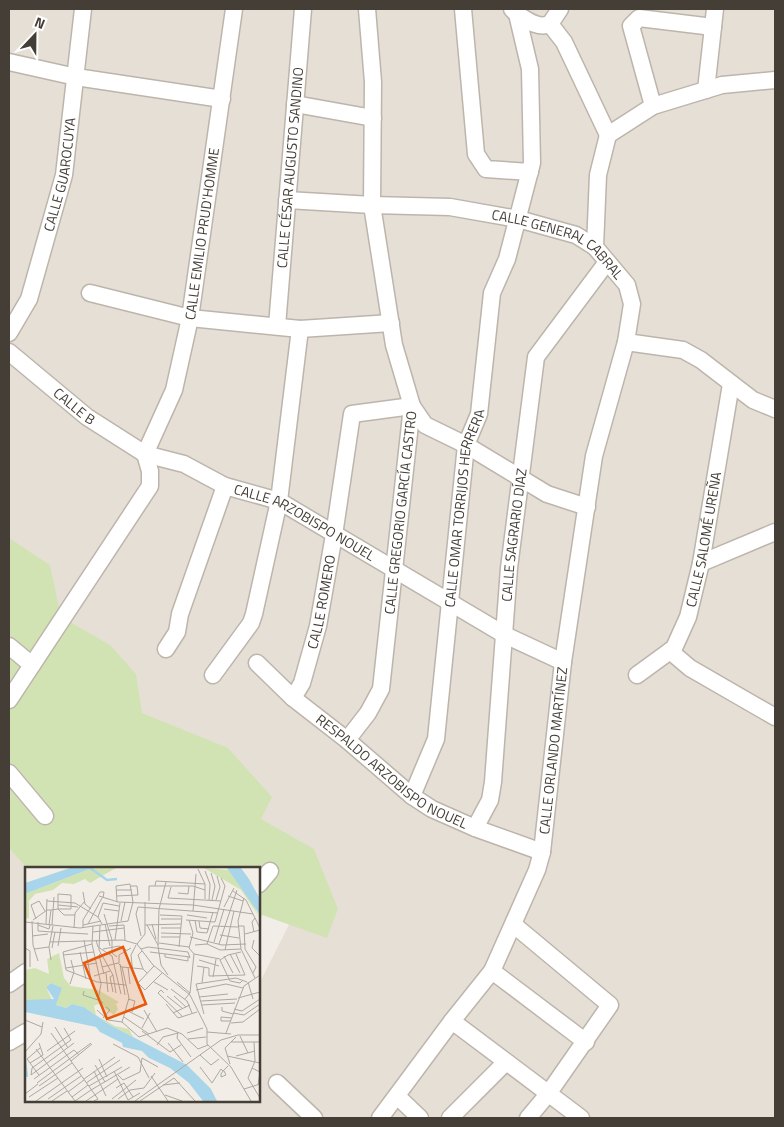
<svg xmlns="http://www.w3.org/2000/svg" width="784" height="1127" viewBox="0 0 784 1127" font-family="'Titillium Web',sans-serif">
	<rect width="100%" height="100%" fill="#f2eee7"/>
	<path fill="#e6dfd6" d="M9,9H775V1118H9V746L121,868H26V1101H259V984L313,877L9,654Z"/>
	<path fill="#d2e3b3" d="M9,538L50,565L61,617L110,645L136,674L142,713L228,748L272,797L261,819L314,849L338,909L327,938L262,915L259,922V868H27L9,848Z"/>
	<g fill="none" stroke-linecap="round" stroke-linejoin="round">
		<defs>
			<g id="street">
				<path d="M463,9L476,154L486,169L530,172"/>
				<path d="M560,9L550,24L564,42L608,135"/>
				<path d="M517,14C527,20 538,29 550,24"/>
				<path d="M9,62L76,77L222,99"/>
				<path d="M706,90L715,9"/>
				<path d="M295,104L373,118"/>
				<path d="M653,106L631,26L639,18L713,27"/>
				<path id="s1" d="M287,200L372,205L450,207L518,219L576,235L595,247L627,285L632,304L626,342L683,350L701,360L753,400L775,409"/>
				<path d="M595,247L598,175L608,135L653,106L722,85L775,80"/>
				<path d="M90,293L190,318L300,329L391,323"/>
				<path id="s2" d="M277,326L303,9"/>
				<path id="s3" d="M9,333L29,299L64,175L83,9"/>
				<path id="s4" d="M9,352L87,417L145,454L184,464L225,486L279,501L505,635L563,662"/>
				<path id="s5" d="M145,454L174,390L190,318L234,9"/>
				<path d="M701,563L775,532"/>
				<path d="M9,646L32,665"/>
				<path d="M166,649L177,632L180,614L225,486"/>
				<path d="M670,651L690,668L775,717"/>
				<path id="s6" d="M257,663L293,698L347,740L412,796L432,809L475,828L542,852"/>
				<path d="M213,675L251,623L254,614L279,501L300,329"/>
				<path id="s7" d="M637,675L674,648L688,617L701,563L731,384"/>
				<path id="s8" d="M293,698L302,683L318,626L334,535L352,414L412,406L425,425L466,445L547,494L587,507"/>
				<path d="M9,700L150,486V471L145,454"/>
				<path id="s9" d="M347,740L368,713L381,689L412,406L394,345L372,205L373,82L367,9"/>
				<path d="M9,773L45,816"/>
				<path id="s10" d="M412,796L436,739L466,445L479,414L492,293L507,259L532,163L530,69L517,14L512,9"/>
				<path id="s11" d="M475,828L490,800L493,782L509,568L536,357L607,262"/>
				<path d="M259,884L270,871"/>
				<path d="M514,925L610,1005L548,1094L528,1118"/>
				<path d="M492,971L586,1042"/>
				<path d="M9,984L26,972"/>
				<path d="M452,1021L581,1118"/>
				<path d="M9,1042L26,1032"/>
				<path d="M277,1083L314,1118"/>
				<path d="M397,1096L420,1118"/>
				<path id="s12" d="M380,1118L452,1021L492,971L537,870L542,852L563,662L594,456L626,342"/>
				<path d="M450,1118L506,1062"/>
			</g>
		</defs>
		<use href="#street" stroke="#bdb5ab" stroke-width="19"/>
		<use href="#street" stroke="#fff" stroke-width="16"/>
	</g>
	<g text-anchor="middle" stroke-width="5" stroke-linejoin="round" paint-order="stroke">
		<g font-size="14" fill="#453e37" stroke="#fff">
			<text dy="5" stroke="none"><textPath href="#s2" startOffset="159">CALLE CÉSAR AUGUSTO SANDINO</textPath></text>
			<text dy="5" stroke="none"><textPath href="#s3" startOffset="168">CALLE GUAROCUYA</textPath></text>
			<text dy="5" stroke="none"><textPath href="#s5" startOffset="229">CALLE EMILIO PRUD'HOMME</textPath></text>
			<text dy="5" stroke="none"><textPath href="#s1" startOffset="280">CALLE GENERAL CABRAL</textPath></text>
			<text dy="5" stroke="none"><textPath href="#s4" startOffset="85">CALLE B</textPath></text>
			<text dy="5" stroke="none"><textPath href="#s10" startOffset="295">CALLE OMAR TORRIJOS HERRERA</textPath></text>
			<text dy="5" stroke="none"><textPath href="#s9" startOffset="239">CALLE GREGORIO GARCÍA CASTRO</textPath></text>
			<text dy="5" stroke="none"><textPath href="#s4" startOffset="345">CALLE ARZOBISPO NOUEL</textPath></text>
			<text dy="5" stroke="none"><textPath href="#s11" startOffset="298">CALLE SAGRARIO DÍAZ</textPath></text>
			<text dy="5" stroke="none"><textPath href="#s7" startOffset="159">CALLE SALOMÉ UREÑA</textPath></text>
			<text dy="5" stroke="none"><textPath href="#s8" startOffset="101">CALLE ROMERO</textPath></text>
			<text dy="5" stroke="none"><textPath href="#s12" startOffset="416">CALLE ORLANDO MARTÍNEZ</textPath></text>
			<text dy="5" stroke="none"><textPath href="#s6" startOffset="174">RESPALDO ARZOBISPO NOUEL</textPath></text>
		</g>
	</g>
	<g transform="translate(25 867)">
		<rect width="235" height="235" fill="#f2eee7"/>
		<path d="M67,1H91L65,16L60,12L49,17L37,16L28,23L10,27L4,34V51L0,52V27ZM179,1L205,3L223,27L235,51L216,23ZM34,86L39,111L46,119L73,123L94,135L91,137L93,142L89,148L73,137L69,139L71,148L90,159L104,162L108,170L85,158L59,140L47,137L41,141L31,138L36,121L26,116L21,120L27,133H0V103L10,101L24,107L22,92Z" fill="#d2e3b3"/>
		<path d="M45,1H67L0,27V16ZM202,1H216L224,12L235,32V48ZM26,116L37,121L31,138L41,141L47,137L59,140L85,158L162,198L186,222L192,234H178L164,216L145,201L124,191L117,184L98,180L97,176L75,165L71,160L0,145V133L29,132L21,120Z" fill="#a8d5ea"/>
		<path fill="none" stroke="#a8d5ea" stroke-width="2.5" d="M65,1L82,13L92,12M0,194L2,210"/>
		<path fill="none" stroke="#ada8a1" stroke-width="1" d="M173,2L180,17V32M180,4L185,17L184,33M186,6L190,19L187,33M141,15L134,42L133,79L136,98L143,108M130,19L131,14L180,17M146,20L143,31L196,34M91,23H107M208,24L221,33L235,61M58,25L60,37L66,42M153,26L163,27L164,19M74,29L93,35L168,38L228,47M91,29L113,28L112,19H106M203,29L218,34M219,31L213,54L216,82L230,111M191,33L195,20L192,9M22,34L50,36L73,50L77,57M124,34V19H168L180,23M33,38L53,40M199,40L209,21M79,42L94,44M168,44L171,7M79,47L87,73V86L92,90M135,48L157,49L154,80M162,48L182,51M73,50L78,36L94,39M11,52L6,38L14,34L20,44M136,52H156M8,53L22,43H26L33,42H46V28L33,27V42L39,48H50M161,53L190,55L200,19L196,11M170,53L172,65L182,66L188,45M7,54L8,78L13,94M96,54L100,35M174,54L175,61L184,62M0,55L55,61L103,54L108,35L105,17L91,19L92,35M13,55V64L27,65M21,57L22,32M63,57L77,31M80,57L85,79M127,57L131,72M13,58L24,62L25,58M24,58L26,43M27,58L29,30M58,58L76,54M75,58L74,83L88,108L91,126M120,58L156,57M122,58L133,78M68,59L67,77L76,117L73,133L78,136M84,59L99,58L100,73M213,59H219L220,82L231,100L228,106M49,61L50,46L59,35M58,61V53L75,25H79L78,31M136,61H156M27,65L63,67M68,65L99,61M229,65L227,55L230,51M136,66L166,67M220,67L235,63M195,68L214,71M7,69L23,67M116,69L111,47L113,40L193,46M136,70H155M165,70L197,78L221,77M59,73L66,113M71,73L73,80L87,89L96,127M90,73L95,36M229,73L227,81L235,89M25,75L98,73L112,77L128,98L165,128L182,162V177L206,200L226,234M189,75L199,42M134,76L164,80M67,77L38,85L41,103L72,115L101,118M112,77L120,67V35M182,77L188,59L213,60M194,77L212,23M170,78L182,77L195,83L216,82M33,79L36,61M0,81L5,84V100M27,81L30,65M9,82L24,80M78,82L94,79L101,83M116,82L123,80L163,85L165,91M200,83L209,44M117,84L113,88L118,102M55,85L61,112M125,85L165,90M216,85L203,88L195,93L205,114L215,116L218,113M76,86L74,88L79,107M140,87V90L163,94V90M169,87L195,92M205,87L215,106M38,88L69,85M199,89L208,106M26,93L24,80L28,59M174,93L194,99M94,96V88L106,81M95,97L100,128M129,99L113,116L120,123L137,106M172,99L184,101V109L220,108L211,87M77,100L93,96L97,100L118,102L122,106M97,100L104,131L97,155L114,170L142,161L157,167L173,182L183,178M103,100L105,117M41,101L72,96M81,106L83,125M108,107L106,88L111,78M69,109L85,104M188,110L191,92M129,115L143,123M152,115L165,126M223,115L228,132M177,116L179,100M45,117L49,105L46,93M146,122L162,134L167,146M171,123L201,117L218,121M59,124L58,128L73,133M88,125L85,110L88,108M139,126L136,123L133,126L158,150M142,129L157,141M149,129L161,140M174,130L203,127M213,131L235,125M103,132L110,134L107,145M160,132L165,126L169,87L164,81L168,66L164,53M176,134L212,132M141,137L153,151L172,145M177,138L210,136M197,140V144L208,147M209,142L217,144L235,132M72,143L83,153L97,155M101,143L119,152M119,143L132,165M148,146L165,138M208,146L219,148L235,137M179,147L171,117L211,111L222,115M99,150L124,167M78,151L85,143L81,140M0,153L17,160M206,154H196V150L207,151M206,156L218,155L235,142M30,160L43,181M117,161L125,146M117,164L145,185L156,178M153,165L152,171L166,190M182,165L206,167M26,166L73,232L69,234M162,166L178,161M201,166L219,119L235,108M215,169L223,186M163,172L181,170M206,175H235M229,175L230,194L223,211L235,231M143,176L158,195M88,177L113,190L124,211M132,178L138,170L153,166M11,182L50,234M22,184L50,164M0,185L16,167L18,155M175,188L186,198L194,192M202,189L235,196M211,189L230,184M74,192L82,210M46,194L67,177M5,196L18,188L14,176M205,197L200,181L211,170M70,198L80,215M175,200L187,216L196,202L198,204M227,201L235,205L233,218M69,204L81,229M89,204L103,233L115,226M199,204L201,208L196,210V207L198,204L203,199M6,208L7,201L46,173L39,161M6,208L49,176M14,208L2,192L15,181M93,208L98,213L115,205L117,191L133,200M126,209L143,234M9,212L49,183L54,188M59,212L90,190M12,216L66,176M61,216L95,193M138,218L155,216M14,219L47,196M64,219L97,200M91,221L99,216L108,230M219,222L235,217M66,223L105,200M43,225L59,213M0,227L13,217M140,228L157,234M4,230L33,211M47,230L63,218M23,232L56,209M87,232L111,213M93,232L105,223L119,221L130,206M11,234L58,201M27,234L42,224M50,234L66,223M61,234L93,212M110,234L196,173L213,168H235M115,234L149,211L170,234"/>
		<path fill="#e8590c" fill-opacity="0.15" stroke="#e8590c" stroke-width="2.5" d="M98,80L121,137L82,152L59,96Z"/>
		<rect width="235" height="235" fill="none" stroke="#453e37" stroke-width="2.5"/>
	</g>
	<rect width="784" height="1127" fill="none" stroke="#453e37" stroke-width="20"/>
	<g transform="translate(35 35) rotate(22)" stroke="#ffffff" stroke-width="4" paint-order="stroke">
	<path d="M0-4L9 19L0 12L-9 19Z" fill="#453e37"/>
	<text y="-8" font-size="14" font-weight="bold" text-anchor="middle" fill="#453e37">N</text>
	</g>
</svg>
